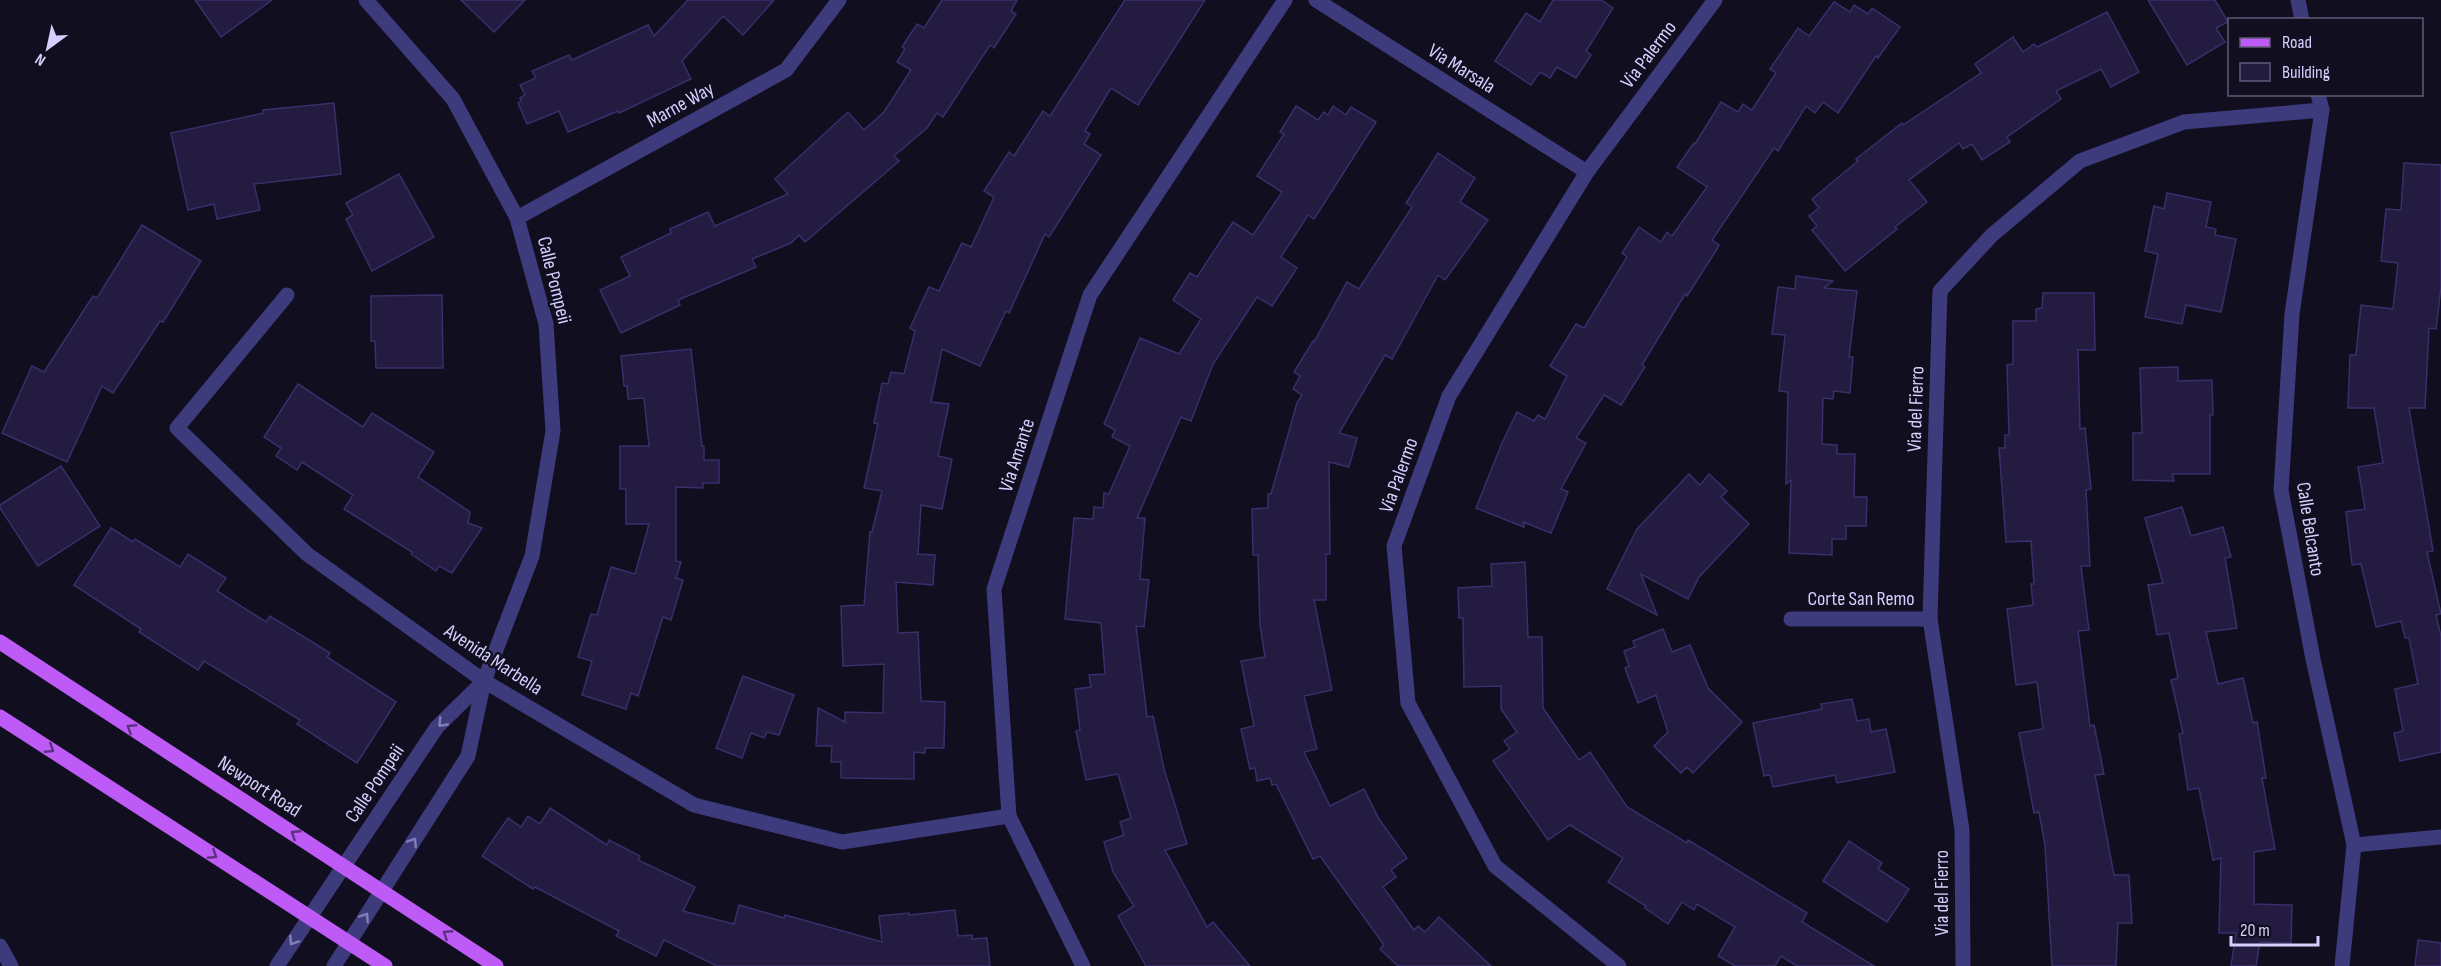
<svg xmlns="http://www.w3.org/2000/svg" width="2441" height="966" viewBox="0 0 2441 966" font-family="'Sofia Sans Condensed',sans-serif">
	<rect width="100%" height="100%" fill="#110e20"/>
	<g fill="#231b40" stroke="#3a2e6b" stroke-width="1.5">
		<path d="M195,0H272L221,37Z"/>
		<path d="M461,0H525L494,32Z"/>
		<path d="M688,0H774L743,35L723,16L682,61L691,79L619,113L618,111L568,132L559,111L527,124L518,103L521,101L520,98L525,95L520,85L536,78L532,71L569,55L572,60L648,25L654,36Z"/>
		<path d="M942,0H1017L1011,11L1016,14L994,48L990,45L943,117L937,113L927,128L894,156L899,161L805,242L799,235L791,243L752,259L756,267L678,300L680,305L621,333L600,290L630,276L621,257L671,233L670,229L708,212L715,226L788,194L775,179L848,112L864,130L884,112L911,70L897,62L905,49L902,47L917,24L924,28Z"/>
		<path d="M1125,0H1205L1138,105L1111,88L1085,131L1090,134L1084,144L1101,155L1049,237L1045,234L1009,313L1006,311L980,366L942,349L931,402L949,404L938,456L952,459L942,509L921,505L918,554L935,555L933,585L896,582L898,633L918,632L921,701L945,702L944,748H925V753L914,752V779L841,778V762H831L832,746H816L818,708L845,722V712L883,713L884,664L843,666L841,606L864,605L870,532H872L882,491L864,488L878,424L874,423L882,383L888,384L891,372L904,374L915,331L910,328L929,287L939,291L962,243L971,247L994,197L984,191L1009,152L1014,156L1043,111L1050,116Z"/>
		<path d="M1553,0H1601L1613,8L1586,51L1591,55L1576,78L1557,67L1550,78L1540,72L1531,85L1495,61L1526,13L1540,22Z"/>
		<path d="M2148,0H2215L2228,22L2216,28L2225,42L2187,65Z"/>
		<path d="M1834,2L1850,12L1854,5L1868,14L1872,8L1900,27L1878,58L1876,56L1838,113L1823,102L1815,113L1806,106L1778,151L1774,148L1712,240L1719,245L1717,249L1687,296L1685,294L1642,365L1645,367L1621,405L1604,395L1576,438L1586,443L1561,489L1568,492L1551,533L1523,522L1524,527L1476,508L1502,443L1517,412L1534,421L1538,415L1545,419L1567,376L1550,366L1576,324L1584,328L1627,257L1622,253L1639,227L1661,242L1667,232L1672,236L1707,187L1677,167L1694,143L1695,144L1721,102L1738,112L1743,104L1752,110L1776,73L1770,69L1798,28L1809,36Z"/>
		<path d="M2107,12L2139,72L2111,87L2101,69L2056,91L2061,99L2007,137L2010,142L1982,160L1972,144L1963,149L1959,143L1909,180L1927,202L1895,227L1897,229L1845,271L1812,230L1817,226L1809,216L1819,208L1812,199L1858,161L1856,159L1902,123L1903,125L1981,73L1975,64L2013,37L2023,52L2034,44L2037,47Z"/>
		<path d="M334,103L341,174L254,184L260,210L217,219L214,204L188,210L171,133L264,113L263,110Z"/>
		<path d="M1296,106L1318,120L1324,112L1328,115L1333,106L1346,115L1351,107L1376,122L1314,219L1308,215L1281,257L1297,268L1272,306L1257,297L1213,364L1191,421L1181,417L1137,518H1145L1140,579L1149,580L1144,627L1136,626L1147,717L1153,716L1164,769L1187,844L1165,850L1207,927L1213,922L1250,966H1146L1118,916L1134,906L1113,872L1104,842L1124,835L1120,822L1131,818L1118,774L1086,780L1076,731L1080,730L1075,689L1091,687L1089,675L1105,674L1101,623L1065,619L1074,518L1093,519L1094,507L1103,508L1104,493L1109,494L1130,446L1112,437L1115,430L1104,424L1140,338L1179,354L1201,319L1173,300L1190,273L1197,277L1233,222L1253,235L1282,192L1257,176L1284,134L1280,132Z"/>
		<path d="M1438,153L1475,178L1460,202L1488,220L1445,280L1438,275L1392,359L1385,355L1339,433L1357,438L1349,467L1329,462L1330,554H1326V600H1314L1332,690L1304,696L1317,749L1304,752L1330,806L1364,789L1379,819L1407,858L1391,870L1396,877L1383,887L1414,930L1418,926L1425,932L1439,917L1491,966H1398L1380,949L1384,945L1320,856L1313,859L1276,784L1272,785L1270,778L1257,781L1255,768L1250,769L1241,729L1254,726L1241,661L1265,657L1260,625L1258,555H1253L1252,509L1268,508V494H1271L1297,403L1302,395L1293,389L1300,376L1294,372L1313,341L1314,342L1347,282L1359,289L1412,207L1406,203Z"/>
		<path d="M2404,163L2441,165V287L2436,329L2429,328L2425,408H2409L2433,551L2427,552L2441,614L2436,615L2441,636V752L2400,761L2394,733L2403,731L2395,689L2418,684L2409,638H2405L2401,621L2376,627L2361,564L2352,565L2346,512L2365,509L2358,467L2383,463L2374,408H2348L2350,355H2356L2361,305L2393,309L2398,263L2381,261L2386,209L2401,210Z"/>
		<path d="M399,174L434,237L372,271L346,219L353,215L346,203Z"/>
		<path d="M2167,193L2211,202L2206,227L2216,229L2215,235L2236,239L2221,312L2186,305L2182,324L2145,317L2158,254L2145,251L2154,206L2164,209Z"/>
		<path d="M142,225L201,261L163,322L160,321L113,393L102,386L67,462L2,433L32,366L44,372L93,296L97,298Z"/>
		<path d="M1796,276L1833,281L1824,288L1857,291L1849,357H1853L1850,393L1834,391L1833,399L1823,398L1822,444L1837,445V454H1855L1854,497H1867L1866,526H1846V539H1832V555L1789,553L1791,480L1786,484L1788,392L1779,391L1785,335L1772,334L1778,287L1795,289Z"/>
		<path d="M2043,293H2094L2095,350H2078L2080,429L2085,428L2091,489L2086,490L2090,566H2081L2089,630L2078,631L2090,726L2094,725L2104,774L2095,775L2114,875H2129L2132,923H2118L2116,966H2052L2045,845L2039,812L2034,813L2019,733L2043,729L2037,682L2016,685L2007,609L2033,605L2031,584H2034L2031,541L2006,542L1999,448H2005V435H2009L2007,365L2013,364V321H2036V309L2042,308Z"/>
		<path d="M442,295L443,368H376L375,341H371V296Z"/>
		<path d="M691,349L702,446H704V460H719V483H703V488L676,487V561L681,562L676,578L683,580L671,620L663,617L638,696L631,693L626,709L582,695L592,661L578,657L591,614L597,615L611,567L635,574L649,524H626V489H620V446H649L644,398L628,399L627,386H624L621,356Z"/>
		<path d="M2178,367V381L2212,380L2213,415H2210V474H2172L2174,481L2133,480V433H2142L2140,368Z"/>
		<path d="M298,384L363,427L372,413L434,452L418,477L470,512L468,523L482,528L452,573L439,566L436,571L411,554L412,552L344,509L353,495L302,462L297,470L276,456L281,448L264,437Z"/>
		<path d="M61,466L100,526L38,566L0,508V505Z"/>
		<path d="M1689,474L1700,485L1709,474L1727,491L1721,497L1749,524L1699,577L1688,599L1641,574L1657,615L1607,589L1637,529Z"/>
		<path d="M2182,507L2191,536L2223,527L2231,557L2225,558L2237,628L2206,632L2218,684L2243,678L2253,723L2257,722L2266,778H2262L2275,849L2254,852V904L2292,905L2291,943L2260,942L2256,966H2231L2236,933H2219L2221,858L2213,860L2199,788L2188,790L2179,734L2183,733L2171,680L2178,678L2169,633L2157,635L2148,585L2163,583L2145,518Z"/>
		<path d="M111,528L133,542L135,539L180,567L188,554L226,578L217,591L266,622L270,616L330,653L327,657L396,702L357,763L297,724L300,720L204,661L198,670L139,632L141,629L74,585Z"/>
		<path d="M1525,562L1528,637H1542L1543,708L1579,760L1590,752L1627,807L1687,843L1688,840L1807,913L1802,922L1874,966H1797L1781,956L1775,966H1735L1718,956L1735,927L1697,904L1694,910L1682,902L1668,924L1645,908L1646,906L1608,882L1623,858L1570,825L1548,840L1493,761L1510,749L1504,741L1517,732L1501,709V686L1464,687L1463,618H1459L1458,588L1492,586L1491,564Z"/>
		<path d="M1663,629L1672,652L1690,645L1708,688L1742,722L1693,773L1687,767L1681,773L1654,746L1668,732L1656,695L1638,703L1625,668L1629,666L1624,651L1635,647L1633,641Z"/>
		<path d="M743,676L794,695L779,735L767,732L764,738L751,733L742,758L716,748Z"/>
		<path d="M1852,699L1857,721L1869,719L1871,732L1886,729L1895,772L1837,783L1835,775L1773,787L1770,775L1764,776L1753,723L1822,709L1821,704Z"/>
		<path d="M550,808L607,845L609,840L640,856L638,860L695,887L683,911L734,924L739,905L784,918L785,915L882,942L879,916L909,913V915L955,910L958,936L972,935V939L987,938L990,966H717L664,940L656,956L616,936L619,931L535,887L533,889L482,856L508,818L521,827L528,816L540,824Z"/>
		<path d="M1849,841L1882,863L1878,869L1909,889L1887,922L1823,881Z"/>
		<path d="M2418,940L2441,943V966H2415Z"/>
	</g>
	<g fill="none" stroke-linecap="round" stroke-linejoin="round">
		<g stroke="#3e3b7d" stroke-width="15">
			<path d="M1316,0L1587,172"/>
			<path d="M2298,0L2302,20"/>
			<path d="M2318,94L2322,110L2292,314L2281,490L2313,659L2354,845L2342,966"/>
			<path d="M517,218L786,70L839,0"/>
			<path d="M287,295L177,428L307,554L484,681L694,805L842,842L1009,816"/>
			<path d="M1791,619H1930"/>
			<path d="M2354,845L2441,837"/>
			<path d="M0,946L11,966"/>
			<path d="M277,966L437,727L484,681"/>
			<path d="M334,966L468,756L484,681L532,556L553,431L546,324L517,218L453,99L366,0"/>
			<path d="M1083,966L1009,816L994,589L1090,295L1285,0"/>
			<path d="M1619,966L1495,866L1408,703L1394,546L1449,396L1587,172L1715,0"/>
			<path d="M1963,966L1962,830L1930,619L1940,291L1992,235L2080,161L2184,122L2322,110"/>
		</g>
		<g stroke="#be5bf7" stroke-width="15">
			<path d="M0,642L496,966"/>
			<path d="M0,717L385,966"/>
		</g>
	</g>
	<defs><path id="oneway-chevron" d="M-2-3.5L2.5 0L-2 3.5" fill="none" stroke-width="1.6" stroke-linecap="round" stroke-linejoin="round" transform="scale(1.5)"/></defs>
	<g stroke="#827eb7">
		<use href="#oneway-chevron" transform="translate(442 723) rotate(134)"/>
		<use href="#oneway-chevron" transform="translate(413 842) rotate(-57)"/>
		<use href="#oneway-chevron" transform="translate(365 917) rotate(-57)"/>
		<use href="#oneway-chevron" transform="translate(293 941) rotate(124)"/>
	</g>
	<g stroke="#5f3181">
		<use href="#oneway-chevron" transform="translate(131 728) rotate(-147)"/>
		<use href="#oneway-chevron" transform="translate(50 749) rotate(33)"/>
		<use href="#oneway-chevron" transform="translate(295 834) rotate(-147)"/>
		<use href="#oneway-chevron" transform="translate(213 855) rotate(33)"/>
		<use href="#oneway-chevron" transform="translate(447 934) rotate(-147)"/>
	</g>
	<g text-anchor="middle" stroke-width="5" stroke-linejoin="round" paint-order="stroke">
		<g font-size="20" fill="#d5cffd" stroke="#110e20">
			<text transform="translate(1648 54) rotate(-53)" y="7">Via Palermo</text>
			<text transform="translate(1462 68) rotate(32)" y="7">Via Marsala</text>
			<text transform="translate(680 104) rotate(-29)" y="7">Marne Way</text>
			<text transform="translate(555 280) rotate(76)" y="7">Calle Pompeii</text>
			<text transform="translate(1915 409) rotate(-88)" y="7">Via del Fierro</text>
			<text transform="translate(1016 455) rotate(-72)" y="7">Via Amante</text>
			<text transform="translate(1398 475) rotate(-70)" y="7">Via Palermo</text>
			<text transform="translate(2311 529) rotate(81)" y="7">Calle Belcanto</text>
			<text x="1861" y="605">Corte San Remo</text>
			<text transform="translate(494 659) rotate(33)" y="7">Avenida Marbella</text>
			<text transform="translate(374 783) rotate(-56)" y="7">Calle Pompeii</text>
			<text transform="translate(260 786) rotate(33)" y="7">Newport Road</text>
			<text transform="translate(1941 893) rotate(-90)" y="7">Via del Fierro</text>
		</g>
	</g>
	<rect x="2228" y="18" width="195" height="78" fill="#110e20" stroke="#5f5b78" stroke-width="1.5"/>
	<rect x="2240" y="38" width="30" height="9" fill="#be5bf7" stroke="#5f5b78" stroke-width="1.5"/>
	<text x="2282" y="48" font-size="18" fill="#d5cffd">Road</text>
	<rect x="2240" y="63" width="30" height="18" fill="#231b40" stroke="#5f5b78" stroke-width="1.5"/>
	<text x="2282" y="78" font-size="18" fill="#d5cffd">Building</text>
	<g transform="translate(48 48) rotate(213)" stroke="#110e20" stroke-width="4.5" paint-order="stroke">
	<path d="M0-4.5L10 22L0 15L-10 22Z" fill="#d5cffd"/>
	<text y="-9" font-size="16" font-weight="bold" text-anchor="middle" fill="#d5cffd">N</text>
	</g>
	<path d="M2231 936v9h87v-9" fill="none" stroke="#d5cffd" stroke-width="3"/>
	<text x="2240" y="936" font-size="18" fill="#d5cffd" stroke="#110e20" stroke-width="4.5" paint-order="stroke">20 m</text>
</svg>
